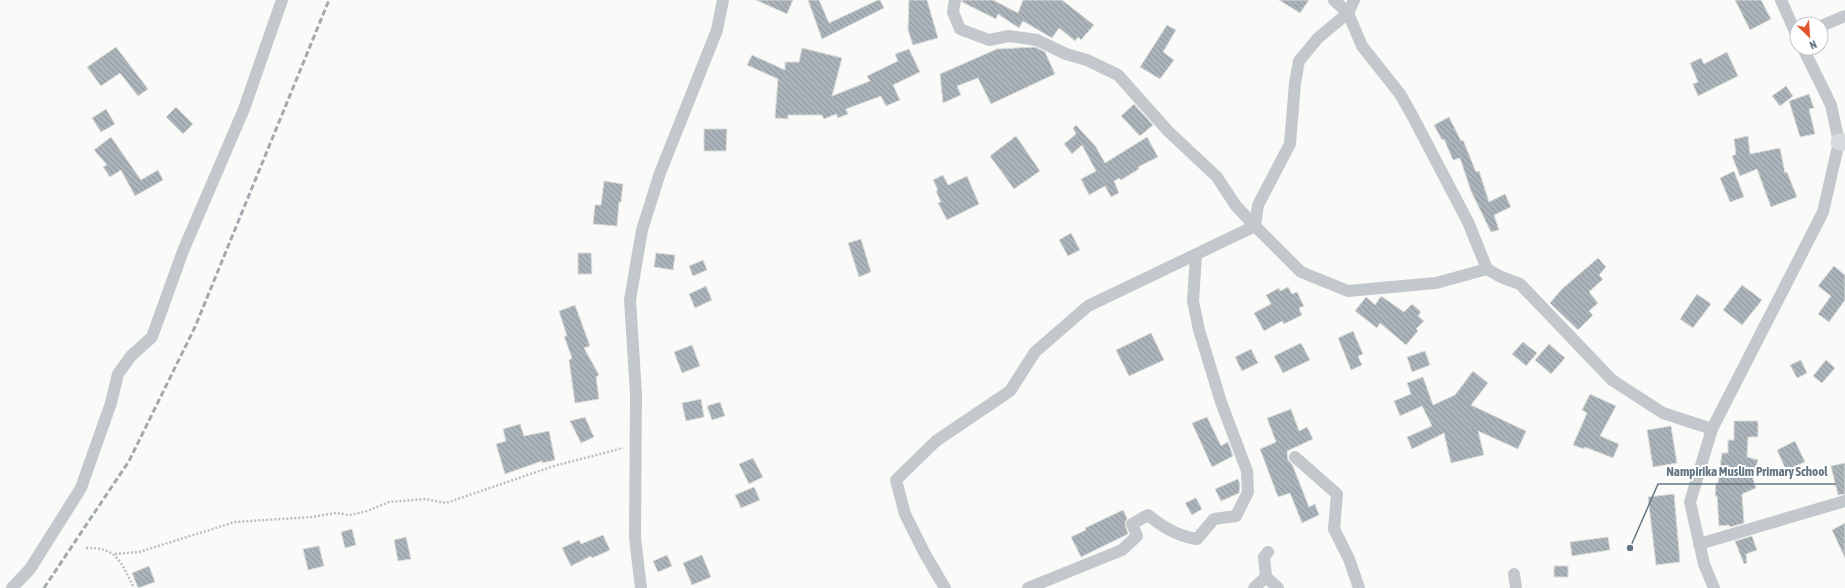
<svg xmlns="http://www.w3.org/2000/svg" width="1845" height="588" viewBox="0 0 1845 588" font-family="'Asap Condensed',sans-serif">
	<defs>
		<pattern id="building-back-hatch" width="6" height="6" patternUnits="userSpaceOnUse"><rect width="6" height="6" fill="#aab3b9"/><path d="M-1 5l2 2M0 0l6 6M5-1l2 2" fill="none" stroke="#8e969c"/></pattern>
	</defs>
	<rect width="100%" height="100%" fill="#fafaf8"/>
	<g fill="url(#building-back-hatch)" stroke="#dcdcda">
		<path d="M756,0H793L787,14Z"/>
		<path d="M808,0H819L829,23L878,0H880L884,8L822,39Z"/>
		<path d="M909,0H927L938,38L913,45L908,30Z"/>
		<path d="M962,0H993L1018,13L1023,0H1062L1094,25L1081,40L1078,37L1075,41L1059,28L1052,38L1023,21L1019,28L998,14L996,19L962,2Z"/>
		<path d="M1279,0H1309L1300,13Z"/>
		<path d="M1735,0H1761L1771,19L1750,30Z"/>
		<path d="M1167,25L1176,30L1163,52L1174,60L1160,79L1140,67Z"/>
		<path d="M116,47L148,89L138,96L120,73L101,86L87,67Z"/>
		<path d="M1035,47L1045,52L1055,74L991,104L978,78L957,86L961,95L943,103L940,74L997,49Z"/>
		<path d="M802,48L842,58L832,96L870,81L867,76L898,61L895,54L909,49L920,72L893,85L900,100L886,106L881,96L846,109L848,114L838,118L836,114L824,119L822,115H788V119L775,118L778,79L747,65L752,55L785,70V62H799Z"/>
		<path d="M1727,52L1738,76L1698,96L1693,84L1698,82L1690,63L1701,58L1704,64Z"/>
		<path d="M1786,86L1793,96L1780,106L1772,96Z"/>
		<path d="M1809,94L1814,108L1809,109L1815,134L1800,137L1789,101Z"/>
		<path d="M1134,104L1153,125L1140,136L1121,116Z"/>
		<path d="M176,107L193,124L183,134L166,117Z"/>
		<path d="M106,109L115,124L101,132L92,118Z"/>
		<path d="M1449,117L1461,141L1463,140L1476,172L1479,171L1489,202L1505,194L1511,207L1494,215L1499,230L1491,232L1471,191L1460,158L1453,160L1444,139L1442,140L1434,125Z"/>
		<path d="M1076,125L1096,147L1105,163L1147,137L1158,157L1138,167L1139,169L1121,180L1119,178L1114,181L1119,193L1111,197L1105,186L1089,195L1081,179L1096,171L1082,145L1072,154L1064,144L1076,134L1073,128Z"/>
		<path d="M704,129H727L726,151H704Z"/>
		<path d="M1016,136L1040,171L1014,189L990,156Z"/>
		<path d="M1748,136L1750,154L1780,148L1785,173L1787,172L1797,197L1771,207L1757,169L1740,176L1732,156L1736,154L1734,139Z"/>
		<path d="M111,137L141,180L158,170L163,180L135,196L121,170L110,177L103,167L107,165L94,150Z"/>
		<path d="M1734,171L1744,197L1730,202L1720,178Z"/>
		<path d="M943,175L948,185L967,176L979,204L947,220L938,203L941,202L936,191L938,190L933,180Z"/>
		<path d="M604,181L623,184L621,202H619L617,226L593,224L595,205H601Z"/>
		<path d="M1071,233L1080,250L1068,256L1059,240Z"/>
		<path d="M861,239L871,272L859,277L848,243Z"/>
		<path d="M578,253H591L592,274H578Z"/>
		<path d="M656,253L675,255L673,270L654,267Z"/>
		<path d="M1598,258L1606,267L1599,275L1603,279L1589,292L1598,303L1589,311L1593,315L1578,330L1550,303L1562,289Z"/>
		<path d="M703,260L707,270L693,276L689,266Z"/>
		<path d="M1834,266L1845,275V300L1829,322L1818,314L1831,296L1818,286Z"/>
		<path d="M1742,285L1762,300L1742,325L1723,310Z"/>
		<path d="M706,286L712,300L695,308L689,294Z"/>
		<path d="M1288,287L1292,294L1297,292L1304,306L1299,308L1302,315L1284,324L1282,321L1264,331L1254,313L1271,304L1266,295L1279,288L1280,291Z"/>
		<path d="M1697,294L1711,304L1693,328L1680,319Z"/>
		<path d="M1381,296L1404,312L1412,304L1421,312L1418,316L1424,321L1416,329L1418,331L1406,345L1380,323L1377,328L1355,311L1366,297L1375,305Z"/>
		<path d="M575,305L590,346L584,348L599,375L596,377L599,399L575,403L569,360L572,358L564,336H567L559,311Z"/>
		<path d="M1353,331L1363,354L1358,356L1362,365L1351,370L1338,338Z"/>
		<path d="M1151,333L1164,360L1129,376L1116,350Z"/>
		<path d="M1523,342L1537,353L1526,366L1512,354Z"/>
		<path d="M1301,343L1310,360L1283,373L1274,356Z"/>
		<path d="M1549,344L1565,358L1551,374L1535,360Z"/>
		<path d="M692,345L700,366L682,373L674,352Z"/>
		<path d="M1251,349L1258,363L1242,371L1235,357Z"/>
		<path d="M1425,351L1430,365L1412,372L1407,357Z"/>
		<path d="M1801,360L1807,373L1797,378L1790,365Z"/>
		<path d="M1826,360L1835,368L1822,383L1813,376Z"/>
		<path d="M1473,371L1488,383L1471,405L1526,431L1518,449L1478,431L1484,455L1451,463L1444,433L1412,449L1407,437L1432,426L1422,406L1400,416L1394,401L1411,394L1407,383L1423,377L1433,405L1455,395Z"/>
		<path d="M1590,394L1616,406L1600,436L1619,444L1613,458L1585,447L1584,449L1573,445L1587,413L1582,410Z"/>
		<path d="M701,399L704,417L686,421L682,403Z"/>
		<path d="M720,402L725,416L712,420L707,406Z"/>
		<path d="M1291,409L1299,431L1307,427L1313,439L1287,451L1288,460L1292,464L1309,507L1315,504L1319,515L1302,523L1290,493L1278,497L1260,449L1276,442L1267,418Z"/>
		<path d="M585,417L594,437L581,443L570,421Z"/>
		<path d="M1207,417L1221,446L1228,442L1233,456L1212,467L1192,423Z"/>
		<path d="M1734,421H1758V437H1748L1747,457L1758,460L1753,479L1756,488L1742,494L1744,523L1730,527L1729,525L1719,526L1717,496H1715L1716,483H1718L1722,453H1728V440H1734Z"/>
		<path d="M520,424L524,436L549,431L555,460L542,463V461L505,474L496,444L506,441L503,429Z"/>
		<path d="M1671,426L1677,463L1653,467L1647,430Z"/>
		<path d="M1795,441L1805,462L1786,470L1777,450Z"/>
		<path d="M753,458L763,477L749,484L739,464Z"/>
		<path d="M1845,463V494L1838,495L1831,466Z"/>
		<path d="M1238,479L1240,485L1239,493L1221,501L1215,489Z"/>
		<path d="M754,487L760,500L741,508L735,495Z"/>
		<path d="M1674,494L1680,562L1656,565L1648,497Z"/>
		<path d="M1196,498L1202,509L1192,515L1185,503Z"/>
		<path d="M1123,510L1127,518L1125,524L1128,534L1081,557L1071,537L1086,530L1085,528Z"/>
		<path d="M1845,523V558L1832,530Z"/>
		<path d="M352,529L356,545L345,548L341,532Z"/>
		<path d="M603,535L610,550L592,558L591,556L571,566L562,548L579,540L581,544Z"/>
		<path d="M1752,536L1757,550L1746,554L1747,563L1744,564L1735,541Z"/>
		<path d="M406,537L411,559L398,561L394,540Z"/>
		<path d="M1608,537L1610,550L1572,556L1570,542Z"/>
		<path d="M319,546L324,566L308,570L303,549Z"/>
		<path d="M667,555L672,566L658,572L653,561Z"/>
		<path d="M702,555L711,577L692,585L683,563Z"/>
		<path d="M149,566L155,582L138,588L132,573Z"/>
		<rect x="1554" y="566" width="14" height="11"/>
	</g>
	<g fill="none" stroke-linecap="round" stroke-linejoin="round">
		<g stroke="#bbbfc2" stroke-width="2.5" stroke-dasharray="2 2" stroke-linecap="butt">
			<path d="M86,548C118,547 121,563 134,588"/>
			<path d="M115,554L139,552L235,522L312,517L336,513L350,515L367,511L389,502L425,499L446,503L554,466L623,448"/>
		</g>
		<g stroke="#c3c8cc" stroke-width="12">
			<path d="M1334,0L1348,13L1318,38L1299,61L1295,83L1290,144L1258,205L1255,226L1301,272L1348,291L1436,283L1487,269"/>
			<path d="M1354,0L1348,13L1362,46L1400,94L1413,117L1468,222L1487,269L1501,277L1520,284L1612,380L1663,413L1712,429"/>
			<path d="M1781,0L1797,36"/>
			<path d="M1821,26L1845,16"/>
			<path d="M1295,457L1337,494L1334,529L1349,559L1359,588"/>
			<path d="M1699,544L1845,501"/>
			<path d="M1514,574L1516,588"/>
			<path d="M1266,577L1264,557L1268,552"/>
			<path d="M12,588L30,569L81,488L111,403L118,374L131,356L152,337L183,251L244,109L282,0"/>
			<path d="M641,588L635,538L636,394L630,300L642,230L660,173L717,30L723,0"/>
			<path d="M945,588L925,554L905,514L896,480L936,441L1010,391L1035,352L1088,306L1255,226L1236,206L1217,177L1168,131L1118,75L1087,60L1066,54L1037,40L1009,36L989,40L960,29L953,12L955,0"/>
			<path d="M1028,588L1122,550L1137,536L1132,524L1148,515C1163,527 1177,536 1197,539L1214,519L1236,516L1248,492L1247,471L1221,402L1199,330L1193,301L1196,255"/>
			<path d="M1254,588L1266,577L1278,588"/>
			<path d="M1714,588L1704,564L1690,502L1712,429L1823,212L1839,142L1831,105L1803,48"/>
		</g>
		<path stroke="#d6dbdf" stroke-width="17" d="M1839,142H1845"/>
		<path stroke="#a2aab0" stroke-width="3" stroke-dasharray="6 3" stroke-linecap="butt" d="M44,588L129,461L195,327L329,0"/>
	</g>
	<path fill="none" stroke="#657683" stroke-width="1.5" d="M1630 548L1658 484H1836"/>
	<circle fill="#657683" stroke="#fff" stroke-width="1.5" cx="1630" cy="548" r="4"/>
	<g font-size="13" text-anchor="middle" font-weight="bold" fill="#657683" stroke="#fff" stroke-width="4" stroke-linejoin="round" paint-order="stroke">
		<text x="1747" y="476">Nampirika Muslim Primary School</text>
	</g>
	<g transform="translate(1809 36) rotate(155)"><circle r="19" fill="#ffffff" stroke="#c1c8cd"/>
	<path d="M0-3L7 15L0 10L-7 15Z" fill="#e4572e"/>
	<text y="-6" font-size="11" font-weight="bold" text-anchor="middle" fill="#657683">N</text>
	</g>
</svg>
